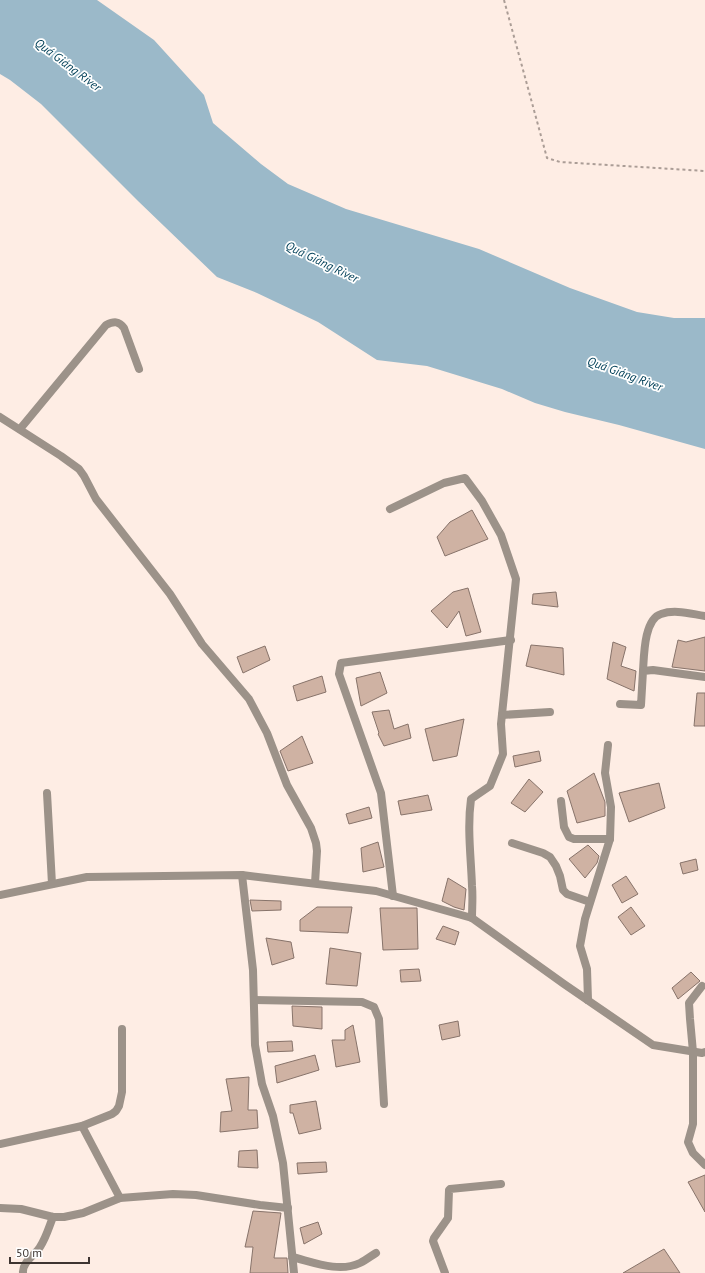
<svg xmlns="http://www.w3.org/2000/svg" width="705" height="1273" viewBox="0 0 705 1273" font-family="'PT Sans',sans-serif">
	<rect width="100%" height="100%" fill="#feede4"/>
	<path fill="#9bb9c9" d="M0,0H97L154,40L204,95L213,123L261,164L288,184L346,209L479,249L570,288L637,312L674,318H705V449L619,425L565,412L535,403L502,389L427,366L377,360L318,322L257,293L217,277L138,201L41,104L10,80L0,74Z"/>
	<g fill="#cfb2a3" stroke="#87736a">
		<path d="M472,510L488,539L445,556L437,537L450,522Z"/>
		<path d="M468,588L481,632L466,636L459,611L447,628L431,611L453,592Z"/>
		<path d="M556,592L558,607L532,604L533,594Z"/>
		<path d="M705,637V671L672,667L678,640L686,642Z"/>
		<path d="M613,642L626,647L621,666L636,671L634,691L607,679Z"/>
		<path d="M531,645L563,648L564,675L526,666Z"/>
		<path d="M265,646L270,660L243,673L237,657Z"/>
		<path d="M380,672L387,693L361,706L356,678Z"/>
		<path d="M322,676L326,692L297,701L293,686Z"/>
		<path d="M697,693H705V726H694Z"/>
		<path d="M389,710L394,729L408,724L411,738L384,746L378,734L379,733L372,712Z"/>
		<path d="M464,719L457,756L433,761L425,729Z"/>
		<path d="M302,736L313,763L288,771L280,751Z"/>
		<path d="M539,751L541,761L515,767L513,756Z"/>
		<path d="M594,773L605,802V816L577,823L567,791Z"/>
		<path d="M529,779L543,792L525,812L511,803Z"/>
		<path d="M659,783L665,808L629,822L619,793Z"/>
		<path d="M428,795L432,810L401,815L398,801Z"/>
		<path d="M369,807L372,818L349,824L346,814Z"/>
		<path d="M378,842L384,867L363,872L361,848Z"/>
		<path d="M588,845L599,856L597,863L585,878L569,859Z"/>
		<path d="M696,859L698,870L683,874L680,863Z"/>
		<path d="M626,876L638,894L622,903L612,885Z"/>
		<path d="M448,878L466,889L464,910L454,907L442,901Z"/>
		<path d="M250,900L281,901V910L252,911Z"/>
		<path d="M317,907H352L348,933L300,931V920Z"/>
		<path d="M631,907L645,926L631,935L618,917Z"/>
		<path d="M380,908H417L418,949L383,950Z"/>
		<path d="M443,926L459,932L455,945L436,939Z"/>
		<path d="M266,938L291,942L294,958L272,965Z"/>
		<path d="M330,948L361,953L357,986L326,984Z"/>
		<path d="M419,969L421,981L401,982L400,970Z"/>
		<path d="M691,972L700,981L678,999L672,988Z"/>
		<path d="M292,1006L322,1007V1029L293,1026Z"/>
		<path d="M458,1021L460,1036L442,1040L439,1025Z"/>
		<path d="M353,1025L360,1062L336,1067L332,1040H345V1030Z"/>
		<path d="M292,1041L293,1051L268,1052L267,1042Z"/>
		<path d="M315,1055L319,1070L277,1083L275,1066Z"/>
		<path d="M249,1077L248,1110H257L258,1128L220,1132L221,1112L232,1111L226,1079Z"/>
		<path d="M316,1101L321,1129L299,1134L293,1113H290V1105Z"/>
		<path d="M257,1150L258,1168L238,1167L239,1151Z"/>
		<path d="M326,1162L327,1172L298,1174L297,1163Z"/>
		<path d="M705,1175V1212L688,1182Z"/>
		<path d="M253,1211L281,1213L274,1258H287L288,1273H250L253,1247H245Z"/>
		<path d="M318,1222L322,1234L304,1244L300,1228Z"/>
		<path d="M664,1249L680,1273H623Z"/>
	</g>
	<g fill="none" stroke-linecap="round" stroke-linejoin="round">
		<path stroke="#ab9d96" stroke-width="2" stroke-dasharray="3 3" stroke-linecap="butt" d="M504,0L547,158L560,162L705,171"/>
		<g stroke="#9c9289" stroke-width="8">
			<path d="M0,417L61,456L79,469L84,476L96,499L170,594L202,644L249,699L267,733L287,785L311,828L316,843L317,851L315,883"/>
			<path d="M20,429L106,325C114,321 119,321 124,328L139,369"/>
			<path d="M390,509L444,483L465,478L482,501L501,535L516,579L501,724L503,754L490,786L471,799C467,828 471,857 472,886C473,897 472,907 472,918"/>
			<path d="M643,671C644,656 644,619 661,614C675,609 691,614 705,616"/>
			<path d="M620,704L641,705L643,671L653,670L705,677"/>
			<path d="M502,715L550,712"/>
			<path d="M47,793L52,884"/>
			<path d="M561,801L564,827L569,837L574,839H610"/>
			<path d="M512,843L543,853L550,857L556,866L560,876L563,890L567,894L590,902"/>
			<path d="M242,875L253,970L255,1045L262,1084L273,1116L283,1163L294,1273"/>
			<path d="M0,895L87,877L242,875L376,891L472,918L564,984L653,1045L702,1053L705,1052"/>
			<path d="M393,896L381,793L339,674L341,663L511,640"/>
			<path d="M702,986L689,1003L690,1019L693,1052V1124L688,1142L693,1153L705,1165"/>
			<path d="M254,1000L362,1002L374,1007L379,1019L384,1104"/>
			<path d="M588,1000L587,969L580,946L585,919L610,839L611,807L605,773L608,745"/>
			<path d="M82,1126L120,1198"/>
			<path d="M0,1144L82,1126L112,1114L116,1111L119,1106L122,1092V1029"/>
			<path d="M0,1208L21,1209L53,1217H64L83,1213L120,1198L173,1194L196,1195L260,1205L288,1208"/>
			<path d="M292,1257C313,1262 339,1273 360,1263C366,1260 371,1256 376,1253"/>
			<path d="M23,1273C22,1262 35,1255 40,1247C46,1238 49,1227 53,1217"/>
			<path d="M445,1273L433,1241L434,1238L448,1218L449,1190L450,1189L501,1184"/>
		</g>
	</g>
	<g text-anchor="middle" stroke-width="3.5" stroke-linejoin="round" paint-order="stroke">
		<g font-size="12" font-style="italic" fill="#034159" stroke="#fff">
			<text transform="translate(68 65) rotate(37)" y="4">Quá Giáng River</text>
			<text transform="translate(322 262) rotate(26)" y="4">Quá Giáng River</text>
			<text transform="translate(625 374) rotate(20)" y="4">Quá Giáng River</text>
		</g>
	</g>
	<path d="M10 1257v6h79v-6" fill="none" stroke="#3e3531" stroke-width="2"/>
	<text x="16" y="1257" font-size="12" fill="#3e3531" stroke="#ffffff" stroke-width="3" paint-order="stroke">50 m</text>
</svg>
